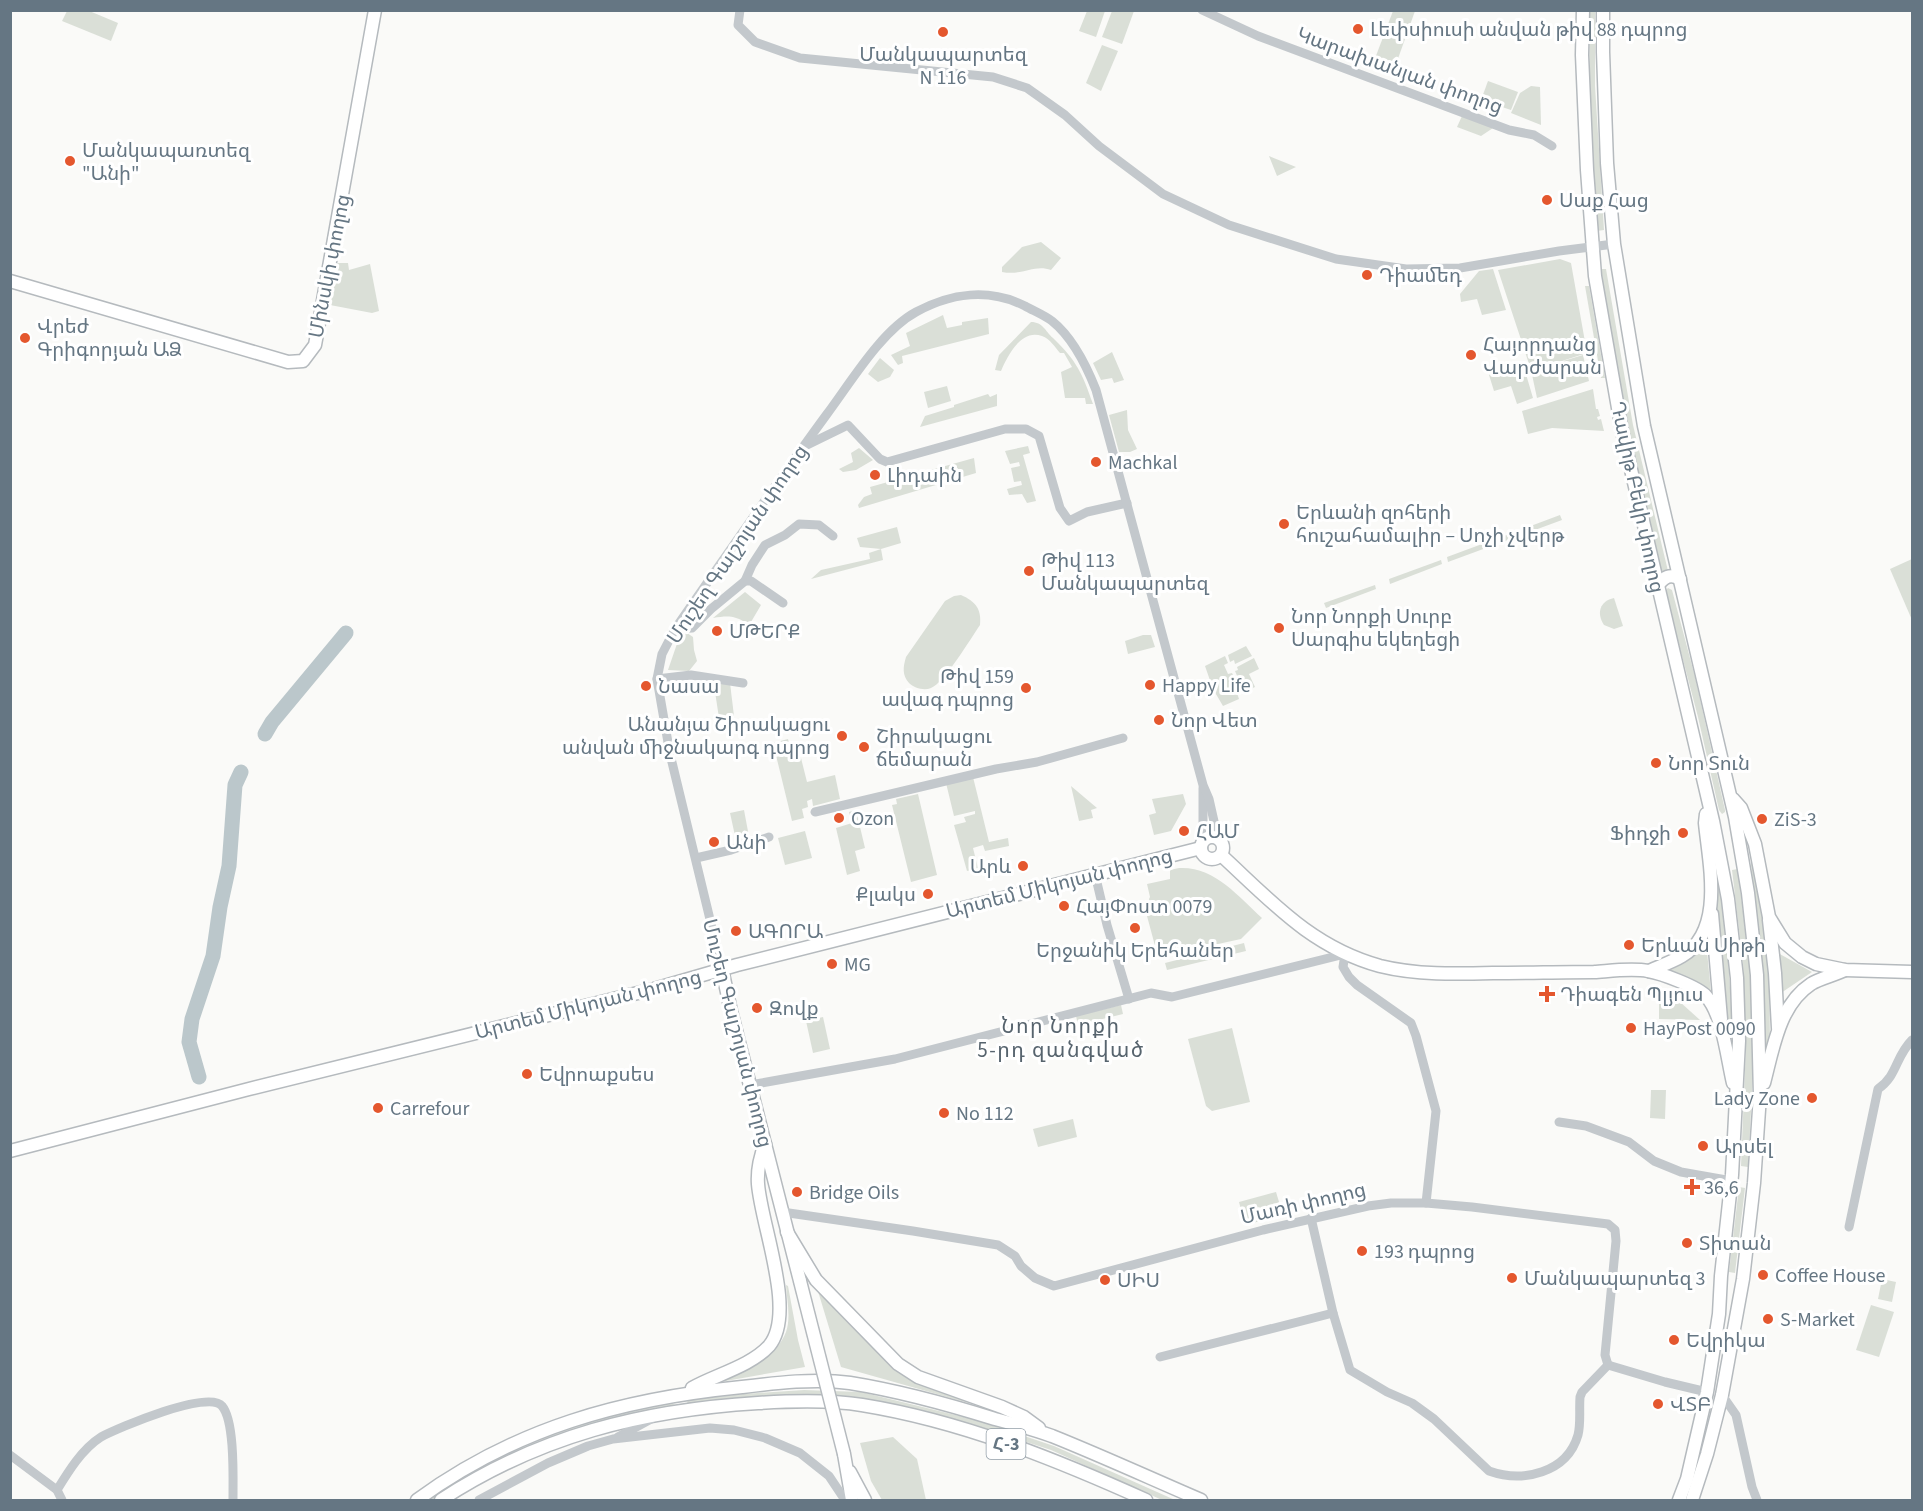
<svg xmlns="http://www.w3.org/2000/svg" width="1923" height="1511" viewBox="0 0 1923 1511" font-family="'Source Sans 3','Noto Sans Armenian',sans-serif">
	<rect width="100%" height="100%" fill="#fafaf8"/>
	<g fill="#dadfd7">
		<path d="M87,10L118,23L111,41L62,21L67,11Z"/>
		<path d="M1087,11H1105L1096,37L1079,31Z"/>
		<path d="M1112,11H1134L1122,44L1102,37Z"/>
		<path d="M1393,11H1415L1395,67L1374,61Z"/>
		<path d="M1590,11H1595V86L1604,230L1597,231L1589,102Z"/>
		<path d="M1102,45L1118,51L1101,91L1086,83Z"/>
		<path d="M1488,81L1518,92L1511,110L1481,100Z"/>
		<path d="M1531,86L1540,87L1541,125L1511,113L1520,93Z"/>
		<path d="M1462,116L1493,128L1481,136L1457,127Z"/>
		<path d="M1269,156L1296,167L1277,176Z"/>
		<path d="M1041,242L1061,258L1051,270C1034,264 1023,276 1002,272V267L1022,247Z"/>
		<path d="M1560,259L1571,263L1587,353L1540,368L1583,355L1589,381L1537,398L1531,370L1498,270Z"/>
		<path d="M337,263H348L349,270L370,264L379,311L372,313L330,305Z"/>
		<path d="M1493,269L1506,310L1482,315L1477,299L1461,302L1460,294L1479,271Z"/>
		<path d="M1601,269H1606L1633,425L1668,571L1662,573L1637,476L1619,389Z"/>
		<path d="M1585,286H1589L1605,378H1601Z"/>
		<path d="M943,315L947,328L962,325V322L988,318L989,334L902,356L903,363L898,365L891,355L910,346L906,333Z"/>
		<path d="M1031,322C1043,322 1045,331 1053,338C1077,361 1082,373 1093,404H1086L1085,398H1065L1061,372L1072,367L1064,353H1060C1055,347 1050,339 1042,336C1021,328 1007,357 1001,371L995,370L999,355Z"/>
		<path d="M1112,352L1124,380L1114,383L1112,378L1101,380L1093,363Z"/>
		<path d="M880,358L894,370L890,377L878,382L868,374Z"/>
		<path d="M1523,364L1533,398L1517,404L1511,386L1494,391L1489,375Z"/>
		<path d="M947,386L951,401L928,408L924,392Z"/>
		<path d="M1593,389L1596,409H1598L1600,416L1597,417L1598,420L1601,419L1604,431L1552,428L1528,434L1522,411Z"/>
		<path d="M988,394L990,397L997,394V406L920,427L925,416L954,407V405Z"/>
		<path d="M1127,410L1128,430L1137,449L1130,452H1119L1109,415Z"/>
		<path d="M1028,446L1030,453L1023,455L1036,501L1027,503L1022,494L1009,495L1007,489L1022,485L1021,481L1014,482L1011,468L1020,466L1019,462L1010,464L1005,451Z"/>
		<path d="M859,448L873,460L856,470L843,472L839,469L853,462L851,453Z"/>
		<path d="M974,458L976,473L859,508L858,505L864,497L872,494L870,487Z"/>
		<path d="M1560,515L1562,520L1448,562L1447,557Z"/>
		<path d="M897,527L901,543L881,549L860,547L857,538Z"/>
		<path d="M881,549L883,560L811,579L821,570L870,559L869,553Z"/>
		<path d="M1912,559V620L1890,569Z"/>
		<path d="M1441,560L1442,564L1390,584L1389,579Z"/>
		<path d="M1375,585L1376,589L1326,608L1324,603Z"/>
		<path d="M1668,588L1672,590L1695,677L1725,810V812L1722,814L1719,810L1698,717L1665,591Z"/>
		<path d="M745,592L761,605L751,622L746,623C734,615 727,616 713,618Z"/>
		<path d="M961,595C975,601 982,609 980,625C971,638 944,683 931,688C924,691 914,688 909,683C902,675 903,667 906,657L945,601L954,596Z"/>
		<path d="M1614,598L1623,626L1614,629L1604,625C1596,613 1600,601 1614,598Z"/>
		<path d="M687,633L693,637L694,650L697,661L689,671L668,670L680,635Z"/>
		<path d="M1143,635H1151L1155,647L1128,654L1125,641Z"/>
		<path d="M1246,646L1252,656L1235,664L1234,660L1230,662L1228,655Z"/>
		<path d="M1225,656L1228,663L1224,665L1228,674L1232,673L1240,691L1237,693L1239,699L1223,706L1213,689L1205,666Z"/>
		<path d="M1254,658L1259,669L1249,674L1255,687L1246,691L1245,689L1243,690L1235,671L1238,670L1237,667Z"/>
		<path d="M730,683L734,716L719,718L714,685Z"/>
		<path d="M788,739L792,755L800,754L807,782L835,775L840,799L813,806L812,799L807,801L808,807L802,809L804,818L792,821L773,743Z"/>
		<path d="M973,777L989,842L1008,838L1009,846L985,851L983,845L973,848L978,868L967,871L954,825L966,822L964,817L975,814V811L954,816L946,783Z"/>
		<path d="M1071,786L1097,808L1091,810L1093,818L1079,821Z"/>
		<path d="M918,794L937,875L911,882L892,805L897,804L896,799Z"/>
		<path d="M1183,794L1186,804L1171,831L1154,835L1149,815L1156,813L1152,799Z"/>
		<path d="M744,810L750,842L737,845L730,813Z"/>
		<path d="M856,810L865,848L855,851L860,871L847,875L836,828L852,823L849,812Z"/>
		<path d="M805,831L812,858L785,865L778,838Z"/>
		<path d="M1756,863L1769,952L1770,1046L1766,1045L1763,993L1751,864Z"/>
		<path d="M1179,868C1214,866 1238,896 1262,918L1241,939L1158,957L1147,916L1152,914L1149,899L1150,897L1147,884L1170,879V870Z"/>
		<path d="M1738,869L1751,980L1753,1074L1748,1167L1741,1166L1746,1045L1743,963L1732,870Z"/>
		<path d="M1719,872C1726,928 1731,983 1732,1039H1729L1726,1022L1713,873Z"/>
		<path d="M1706,941L1711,993L1690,980L1662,970L1687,957Z"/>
		<path d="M1244,943L1246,951L1167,970L1165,963Z"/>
		<path d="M1778,953L1812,972L1781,993Z"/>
		<path d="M1659,994L1680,1002L1700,1020L1659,1019Z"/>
		<path d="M1121,1005L1123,1014L1078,1025L1076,1016Z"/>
		<path d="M823,1017L830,1049L813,1053L806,1021Z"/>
		<path d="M1232,1028L1250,1102L1212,1111L1206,1106L1188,1039Z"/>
		<path d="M1651,1090H1666L1665,1119L1650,1118Z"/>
		<path d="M1073,1119L1077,1137L1038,1147L1033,1129Z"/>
		<path d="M1739,1187L1745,1188L1735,1273L1729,1272Z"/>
		<path d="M1276,1192L1283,1215L1245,1225L1239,1202Z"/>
		<path d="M1882,1279L1896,1282L1892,1302L1878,1299Z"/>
		<path d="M786,1285L788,1286L798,1340L805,1367L720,1382C744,1373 776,1358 786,1332C791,1318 787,1300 786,1285Z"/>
		<path d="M817,1288L881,1356L904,1375L1004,1413L841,1367Z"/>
		<path d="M1871,1305L1894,1312L1879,1357L1856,1350Z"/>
		<path d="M804,1390L861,1392L976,1420L1054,1446L1175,1500H1162L1051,1450L975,1425L862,1398L810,1396L689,1405L687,1402L689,1400L743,1394Z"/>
		<path d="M671,1403L675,1405L464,1480L433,1500H425C465,1472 512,1447 559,1430C595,1417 634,1409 671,1403Z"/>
		<path d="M893,1437L917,1459L926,1500H882L871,1481L860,1443Z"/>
	</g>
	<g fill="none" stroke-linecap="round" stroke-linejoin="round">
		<g stroke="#bbc7cb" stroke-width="15">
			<path d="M265,734L272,722L346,633"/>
			<path d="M199,1077L189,1042L192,1019L213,956L220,907L229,866L235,785L241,772"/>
		</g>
		<defs>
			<g id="major">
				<path d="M1583,10L1582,55L1587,170L1595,276L1622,431L1713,821L1728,899L1737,978L1739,1041L1732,1175L1721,1276L1719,1314L1707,1392L1687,1479L1679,1500"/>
				<path d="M1603,10V52L1607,163L1614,244L1644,426L1735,817L1748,893L1757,975L1760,1095L1754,1183L1743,1279L1722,1395L1707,1454L1692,1500"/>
				<path d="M10,281L288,362L303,361L315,345L317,334L375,10"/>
				<path d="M1657,586C1664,577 1670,573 1680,579"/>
				<path d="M1733,799L1741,808L1755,844L1769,917L1785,943L1802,957L1816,964L1845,970L1912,972"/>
				<circle cx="1212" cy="848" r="11"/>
				<path d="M1221,855C1271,901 1311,947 1380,966C1416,975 1456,974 1493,973C1527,973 1560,972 1594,972C1610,971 1632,968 1648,971C1661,973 1698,987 1706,996C1723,1015 1727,1058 1733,1083"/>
				<path d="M1712,914L1721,1019"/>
				<path d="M1769,920L1775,973L1778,1028"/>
				<path d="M722,969L731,1011L800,1281"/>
				<path d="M1649,971C1660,966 1672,962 1682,956C1725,931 1709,864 1705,823L1706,814"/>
				<path d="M1764,1083C1773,1049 1779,1005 1811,984C1818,979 1835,975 1845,970"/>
				<path d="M10,1151L249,1089L654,989L737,965L1201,848"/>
				<path d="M787,1232L816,1280L898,1364L918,1377L1002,1407L1024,1417L1039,1428"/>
				<path d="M692,1388C715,1375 751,1366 769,1346C797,1313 761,1225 758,1184C757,1170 760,1157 765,1144"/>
				<path d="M844,1454L852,1500"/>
				<path d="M850,1472L865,1500"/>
				<path d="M417,1500C516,1428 621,1399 742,1387C775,1383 816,1378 850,1383C900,1391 947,1404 995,1419C1014,1424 1033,1429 1052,1436C1102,1456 1152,1479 1201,1500"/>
				<path d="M441,1500C539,1436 642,1410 758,1403C789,1401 832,1400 862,1405C961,1421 1055,1459 1146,1500"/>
			</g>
		</defs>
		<use href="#major" stroke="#b5babe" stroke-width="15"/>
		<g stroke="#c3c8cc" stroke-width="9">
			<path d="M740,10L738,25L755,42L800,58L993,77L1027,88L1065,115L1099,146L1163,194L1229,225L1336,259L1406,269L1460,268L1559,251L1614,244"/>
			<path d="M1202,10L1258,36L1509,130L1534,135L1552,146"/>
			<path d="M805,446L848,425L880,459L887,462L1005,429H1026L1039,436L1060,508L1069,521L1087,512L1127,503"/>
			<path d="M745,581L752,565L765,545L785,535L799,524L819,525L833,536"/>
			<path d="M675,629L692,628L711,609L745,581H751L783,603"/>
			<path d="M657,679L691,675L743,683"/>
			<path d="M1203,788V841"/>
			<path d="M815,812L996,769L1037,762L1123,738"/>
			<path d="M696,858L731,850L769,837"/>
			<path d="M1095,874L1107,925L1129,999"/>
			<path d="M722,969L670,754L657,679L662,654L675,629C725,557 775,485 827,414C851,382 881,331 916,312C951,293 989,288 1025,306C1034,311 1044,315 1052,321C1072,337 1087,367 1096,390L1203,785L1209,799L1218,839"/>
			<path d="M750,1085L895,1059L1151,993L1172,997L1345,954L1343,967L1349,977L1357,985L1411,1023L1416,1036L1436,1111L1426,1203"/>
			<path d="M1559,1122L1586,1126L1629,1142L1654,1161L1681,1172L1732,1181"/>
			<path d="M782,1212L913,1231L998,1245L1015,1256L1021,1266L1035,1278L1054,1286L1263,1230L1368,1206L1391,1203H1426L1472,1207L1608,1224L1615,1230L1616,1241L1605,1355L1608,1365"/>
			<path d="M1311,1218L1333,1313L1350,1370L1387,1392L1412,1403L1434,1419L1489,1471C1523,1483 1567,1473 1578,1435C1581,1424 1579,1409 1580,1397L1582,1392L1608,1365"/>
			<path d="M1849,1227L1878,1089C1898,1075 1895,1057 1912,1040"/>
			<path d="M1160,1357L1333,1313"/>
			<path d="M1608,1365L1665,1382L1707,1392"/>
			<path d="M1722,1395L1736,1415L1752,1487L1757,1500"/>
			<path d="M618,1437L651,1419"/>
			<path d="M10,1455L57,1490L62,1500"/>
			<path d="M57,1490C68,1472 82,1449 101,1437C118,1428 209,1389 222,1406C235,1421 233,1479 233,1500"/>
			<path d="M479,1500L548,1463L588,1446L613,1439L710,1428L734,1430L765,1438L800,1453L829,1476L845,1500"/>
		</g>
		<use href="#major" stroke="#fff" stroke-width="12"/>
		<defs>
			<path id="major-bridge" d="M800,1281L844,1454"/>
		</defs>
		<use href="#major-bridge" stroke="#b5babe" stroke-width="15" stroke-linecap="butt"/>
		<use href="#major-bridge" stroke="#fff" stroke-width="12"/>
	</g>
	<g fill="#e4572e" stroke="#fff" stroke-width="2">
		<circle cx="1358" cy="29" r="6"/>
		<circle cx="943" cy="32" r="6"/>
		<circle cx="70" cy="161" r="6"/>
		<circle cx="1547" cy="200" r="6"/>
		<circle cx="1367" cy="275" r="6"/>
		<circle cx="25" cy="338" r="6"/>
		<circle cx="1471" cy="355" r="6"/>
		<circle cx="1096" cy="462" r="6"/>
		<circle cx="875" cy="475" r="6"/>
		<circle cx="1284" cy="524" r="6"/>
		<circle cx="1029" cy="571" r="6"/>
		<circle cx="1279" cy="628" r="6"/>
		<circle cx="717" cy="631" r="6"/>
		<circle cx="1150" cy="685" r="6"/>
		<circle cx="646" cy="686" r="6"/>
		<circle cx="1026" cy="688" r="6"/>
		<circle cx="1159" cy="720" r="6"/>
		<circle cx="842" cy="736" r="6"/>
		<circle cx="864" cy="747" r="6"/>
		<circle cx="1656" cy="763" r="6"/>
		<circle cx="839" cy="818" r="6"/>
		<circle cx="1762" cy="819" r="6"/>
		<circle cx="1184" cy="831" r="6"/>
		<circle cx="1683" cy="833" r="6"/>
		<circle cx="714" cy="842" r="6"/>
		<circle cx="1023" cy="866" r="6"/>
		<circle cx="928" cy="894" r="6"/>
		<circle cx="1064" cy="906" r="6"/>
		<circle cx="1135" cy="928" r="6"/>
		<circle cx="736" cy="931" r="6"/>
		<circle cx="1629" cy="945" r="6"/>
		<circle cx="832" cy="964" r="6"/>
		<path d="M1544 985h6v6h6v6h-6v6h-6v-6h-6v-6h6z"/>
		<circle cx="757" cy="1008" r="6"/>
		<circle cx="1631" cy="1028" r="6"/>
		<circle cx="527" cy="1074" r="6"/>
		<circle cx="1812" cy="1098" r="6"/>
		<circle cx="378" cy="1108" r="6"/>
		<circle cx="944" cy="1113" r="6"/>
		<circle cx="1703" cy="1146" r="6"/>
		<path d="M1689 1178h6v6h6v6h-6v6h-6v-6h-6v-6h6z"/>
		<circle cx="797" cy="1192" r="6"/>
		<circle cx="1687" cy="1243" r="6"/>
		<circle cx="1362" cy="1251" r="6"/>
		<circle cx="1763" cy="1275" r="6"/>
		<circle cx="1512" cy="1278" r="6"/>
		<circle cx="1105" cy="1280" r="6"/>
		<circle cx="1768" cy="1319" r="6"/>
		<circle cx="1674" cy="1340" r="6"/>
		<circle cx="1658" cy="1404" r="6"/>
	</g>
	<g text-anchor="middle" stroke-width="6" stroke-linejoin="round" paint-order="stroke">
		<rect fill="#fff" stroke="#939fa8" stroke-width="1.5" x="986.5" y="1429" width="39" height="30" rx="4.5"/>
		<g font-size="18" font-weight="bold" fill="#657683">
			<text x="1006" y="1450">Հ-3</text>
		</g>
		<g font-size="20" fill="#657683" stroke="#fff" text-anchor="start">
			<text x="1370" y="36">Լեփսիուսի անվան թիվ 88 դպրոց</text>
			<text x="943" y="61" text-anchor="middle">Մանկապարտեզ<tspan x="943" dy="23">N 116</tspan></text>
			<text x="82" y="157">Մանկապառտեզ<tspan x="82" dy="23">"Անի"</tspan></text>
			<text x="1559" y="207">Սաք Հաց</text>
			<text x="1379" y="282">Դիամեդ</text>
			<text x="37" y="333">Վրեժ<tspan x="37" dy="23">Գրիգորյան ԱՁ</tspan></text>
			<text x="1483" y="351">Հայորդանց<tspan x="1483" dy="23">Վարժարան</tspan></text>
			<text x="1108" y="469">Machkal</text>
			<text x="887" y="482">Լիդաին</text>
			<text x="1296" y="519">Երևանի զոհերի<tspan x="1296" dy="23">հուշահամալիր – Սոչի չվերթ</tspan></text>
			<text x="1041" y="567">Թիվ 113<tspan x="1041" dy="23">Մանկապարտեզ</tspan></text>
			<text x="1291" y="623">Նոր Նորքի Սուրբ<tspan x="1291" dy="23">Սարգիս եկեղեցի</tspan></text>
			<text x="729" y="638">ՄԹԵՐՔ</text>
			<text x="1014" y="683" text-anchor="end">Թիվ 159<tspan x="1014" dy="23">ավագ դպրոց</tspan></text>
			<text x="1162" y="692">Happy Life</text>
			<text x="658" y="693">Նասա</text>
			<text x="1171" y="727">Նոր Վետ</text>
			<text x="830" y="731" text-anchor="end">Անանյա Շիրակացու<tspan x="830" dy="23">անվան միջնակարգ դպրոց</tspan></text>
			<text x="876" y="743">Շիրակացու<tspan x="876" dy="23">ճեմարան</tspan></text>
			<text x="1668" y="770">Նոր Տուն</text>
			<text x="851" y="825">Ozon</text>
			<text x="1774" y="826">ZiS-3</text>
			<text x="1196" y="838">ՀԱՄ</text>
			<text x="1671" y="840" text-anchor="end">Ֆիդջի</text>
			<text x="726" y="849">Անի</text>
			<text x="1011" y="873" text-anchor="end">Արև</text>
			<text x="916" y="901" text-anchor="end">Քլակս</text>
			<text x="1076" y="913">ՀայՓոստ 0079</text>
			<text x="748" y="938">ԱԳՈՐԱ</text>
			<text x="1641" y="952">Երևան Սիթի</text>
			<text x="1135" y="957" text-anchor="middle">Երջանիկ Երեհաներ</text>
			<text x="844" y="971">MG</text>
			<text x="1560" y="1001">Դիագեն Պլյուս</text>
			<text x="769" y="1015">Զովք</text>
			<text x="1643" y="1035">HayPost 0090</text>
			<text x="539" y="1081">Եվրոաքսես</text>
			<text x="1800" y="1105" text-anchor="end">Lady Zone</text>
			<text x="390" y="1115">Carrefour</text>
			<text x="956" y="1120">No 112</text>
			<text x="1715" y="1153">Արսել</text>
			<text x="1704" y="1194">36,6</text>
			<text x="809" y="1199">Bridge Oils</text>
			<text x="1699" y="1250">Տիտան</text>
			<text x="1374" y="1258">193 դպրոց</text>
			<text x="1775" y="1282">Coffee House</text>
			<text x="1524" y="1285">Մանկապարտեզ 3</text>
			<text x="1117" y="1287">ՍԻՍ</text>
			<text x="1780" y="1326">S-Market</text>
			<text x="1686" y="1347">Եվրիկա</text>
			<text x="1670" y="1411">ՎՏԲ</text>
		</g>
		<g font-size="20" fill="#657683" stroke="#fff">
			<text transform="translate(1400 70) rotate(20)" y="7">Կարախանյան փողոց</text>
			<text transform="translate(329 266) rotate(-79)" y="7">Մինսկի փողոց</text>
			<text transform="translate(1638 497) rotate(78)" y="7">Դավիթ Բեկի փողոց</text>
			<text transform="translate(737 544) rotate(-56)" y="7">Մուշեղ Գալշոյան փողոց</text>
			<text transform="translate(1059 883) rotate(-14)" y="7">Արտեմ Միկոյան փողոց</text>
			<text transform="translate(588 1004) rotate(-14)" y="7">Արտեմ Միկոյան փողոց</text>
			<text transform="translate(738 1033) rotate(76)" y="7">Մուշեղ Գալշոյան փողոց</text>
			<text transform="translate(1303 1203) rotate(-13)" y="7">Մառի փողոց</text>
		</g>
		<g font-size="21" letter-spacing="1.5" fill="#57646e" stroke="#fff">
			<text x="1061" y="1033">Նոր Նորքի<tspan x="1061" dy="24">5-րդ զանգված</tspan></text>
		</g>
	</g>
	<rect width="1923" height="1511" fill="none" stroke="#657683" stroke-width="24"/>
</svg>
